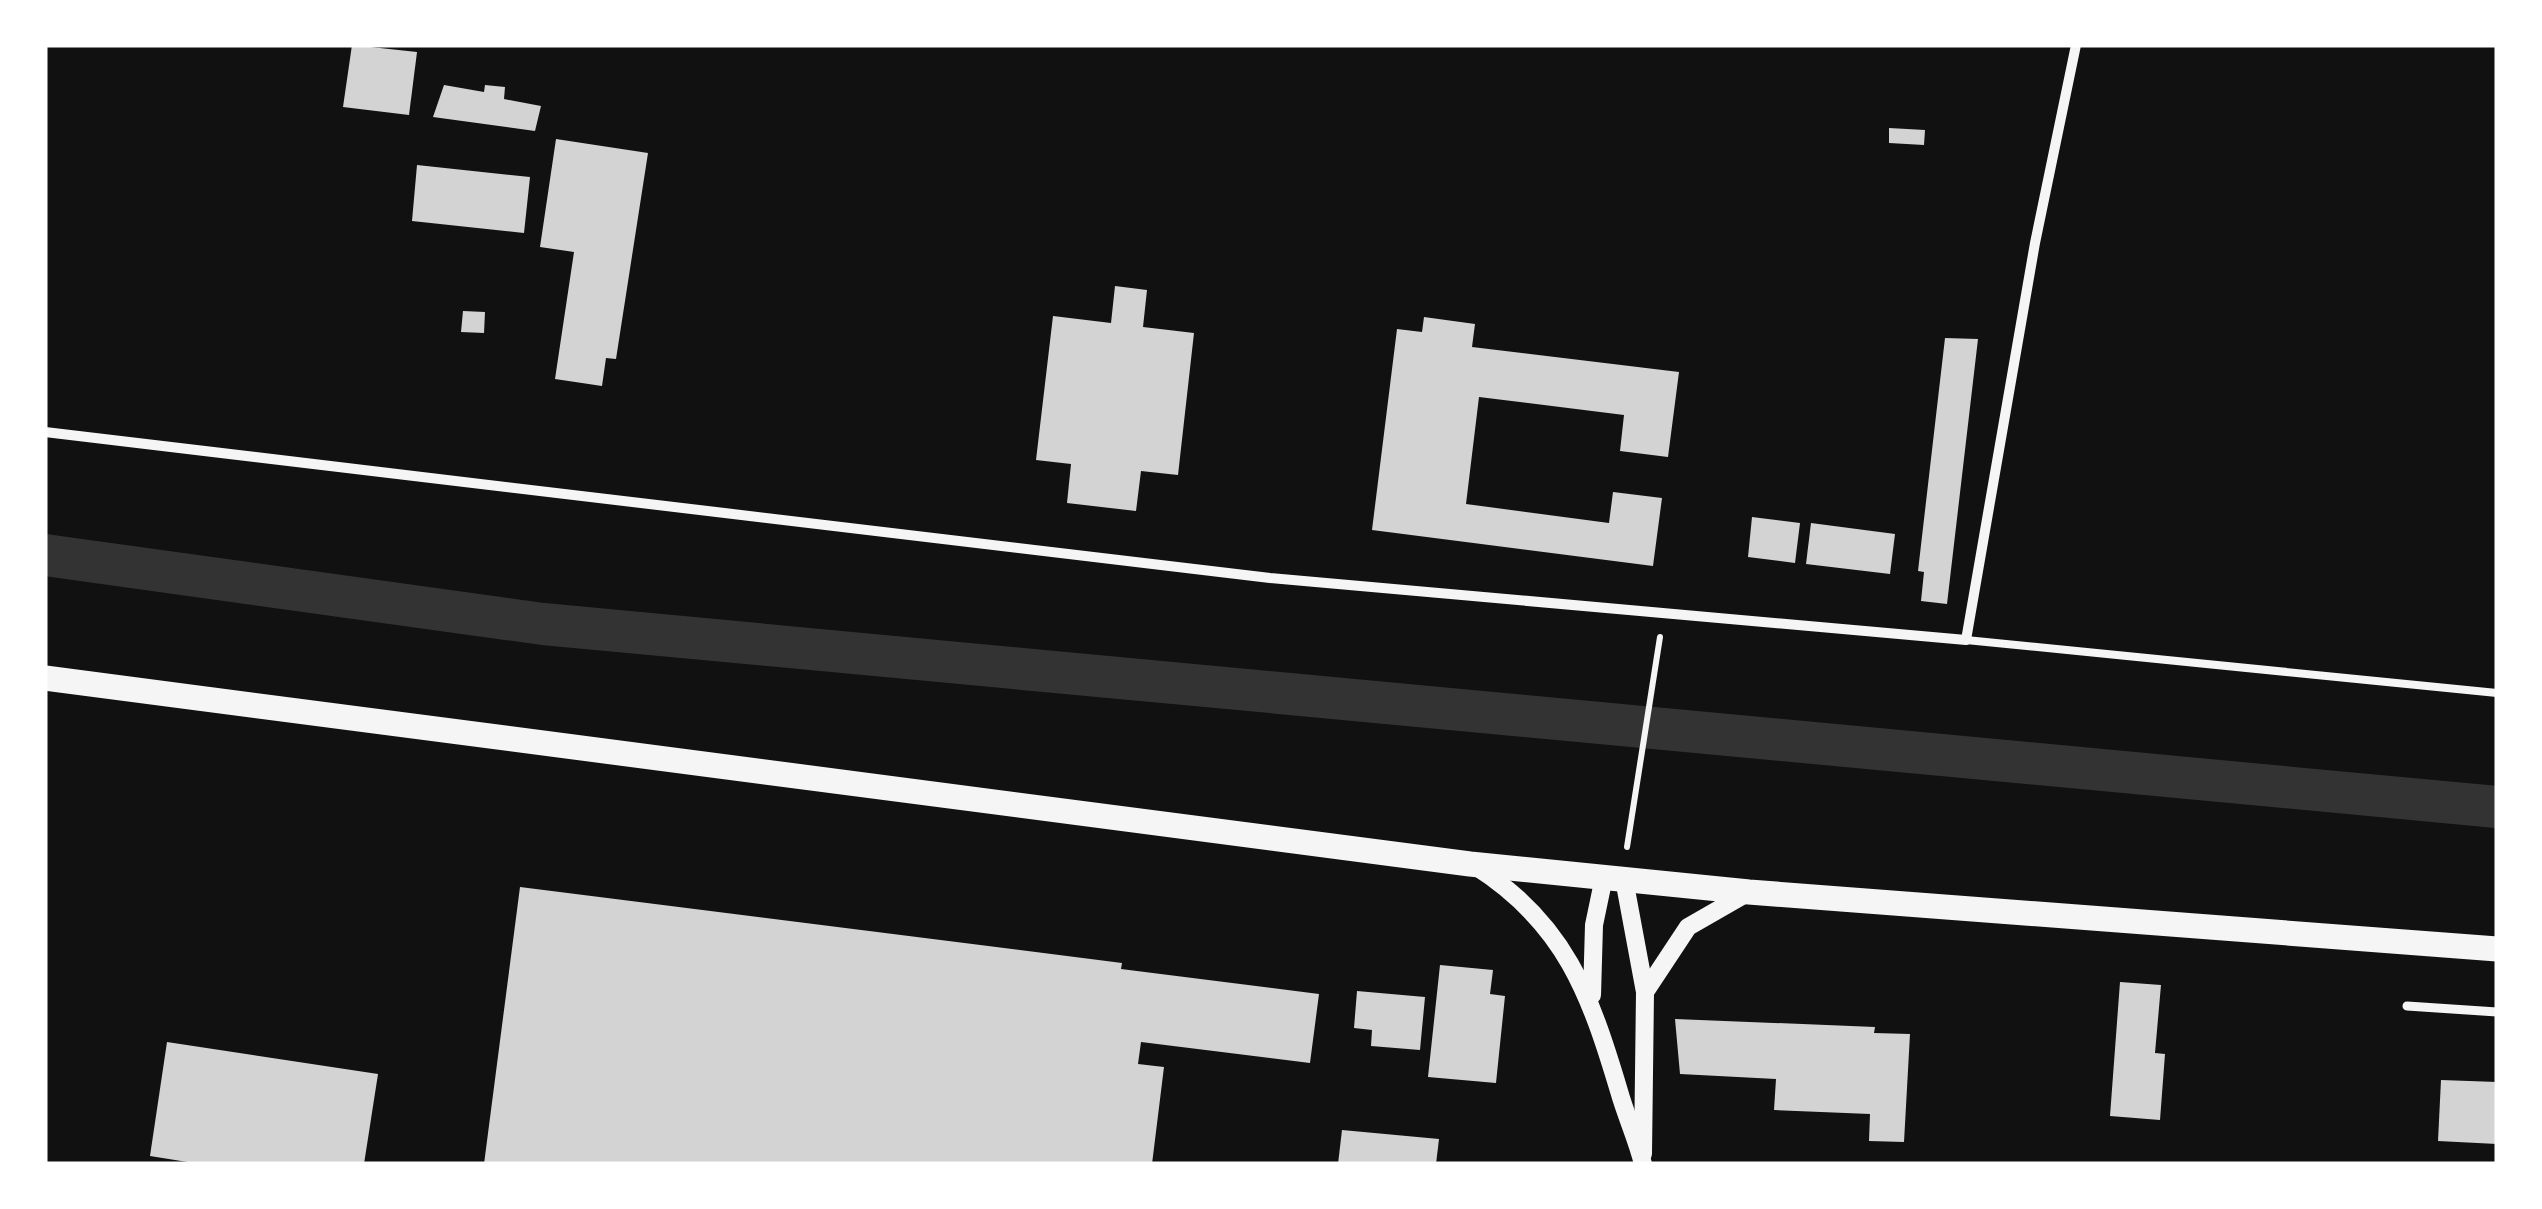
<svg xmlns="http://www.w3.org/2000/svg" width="2542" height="1209" viewBox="0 0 2542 1209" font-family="Jost,sans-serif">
	<rect width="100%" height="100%" fill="#111"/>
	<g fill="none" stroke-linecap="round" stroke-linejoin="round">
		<path stroke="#333" stroke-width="42" d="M45,555L543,624L2497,807"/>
	</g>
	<g fill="#d3d3d3">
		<path d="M352,45L417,52L409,115L343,107Z"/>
		<path d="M444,85L484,92L485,85L505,87L504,99L541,106L535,131L433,117Z"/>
		<path d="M1889,128L1925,130L1924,145L1889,143Z"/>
		<path d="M556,139L648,153L616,359L606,358L602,386L555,379L574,252L540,247Z"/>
		<path d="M417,165L530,177L524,233L412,221Z"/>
		<path d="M1115,286L1147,290L1143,327L1194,333L1178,475L1141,471L1136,511L1067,503L1071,464L1036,460L1053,316L1111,323Z"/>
		<path d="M463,311L485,312L484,333L461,332Z"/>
		<path d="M1424,317L1475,324L1472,347L1679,372L1668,457L1620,451L1624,415L1479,397L1466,504L1609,523L1613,492L1662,498L1653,566L1372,530L1397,329L1422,332Z"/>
		<path d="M1945,338L1978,339L1947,604L1921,601L1924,572L1918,571Z"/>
		<path d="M1752,517L1800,523L1795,563L1748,557Z"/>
		<path d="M1811,523L1895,534L1890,574L1806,564Z"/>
		<path d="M520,887L1122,963L1121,969L1319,994L1310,1063L1141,1042L1138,1064L1164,1067L1152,1164H484Z"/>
		<path d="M1440,965L1493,970L1490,994L1505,996L1496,1083L1428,1077Z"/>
		<path d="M2120,982L2161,985L2155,1053L2165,1054L2160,1120L2110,1116Z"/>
		<path d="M1357,991L1425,997L1420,1050L1371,1046L1372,1030L1354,1028Z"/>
		<path d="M1675,1019L1875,1027L1874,1033L1910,1034L1904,1142L1869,1141L1870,1114L1774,1110L1776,1079L1680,1074Z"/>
		<path d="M167,1042L378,1074L364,1164H200L150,1156Z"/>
		<path d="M2441,1080L2497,1082V1144L2438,1141Z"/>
		<path d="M1342,1130L1439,1139L1436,1164H1338Z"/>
	</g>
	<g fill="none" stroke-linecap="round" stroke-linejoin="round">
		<path stroke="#f5f5f5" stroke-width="6" d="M1627,847L1660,637"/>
		<path stroke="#f5f5f5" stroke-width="8" d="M1966,640L2497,693"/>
		<path stroke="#f5f5f5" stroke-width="9" d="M2407,1006L2497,1012"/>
		<path stroke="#f5f5f5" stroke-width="10" d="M45,432L1270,578L1966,640L2035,243L2076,45"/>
		<g stroke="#f5f5f5" stroke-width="18">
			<path d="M1475,866C1565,923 1590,994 1619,1091C1626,1116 1637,1139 1643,1164"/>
			<path d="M1624,879L1645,992L1643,1154"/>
			<path d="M1645,992L1688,927L1749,892"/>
			<path d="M1592,995L1594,925L1604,877"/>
		</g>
		<path stroke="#f5f5f5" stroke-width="25" d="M45,678L1470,864L1749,892L2497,949"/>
	</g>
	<rect width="2542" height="1209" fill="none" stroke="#ffffff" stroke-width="95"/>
</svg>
